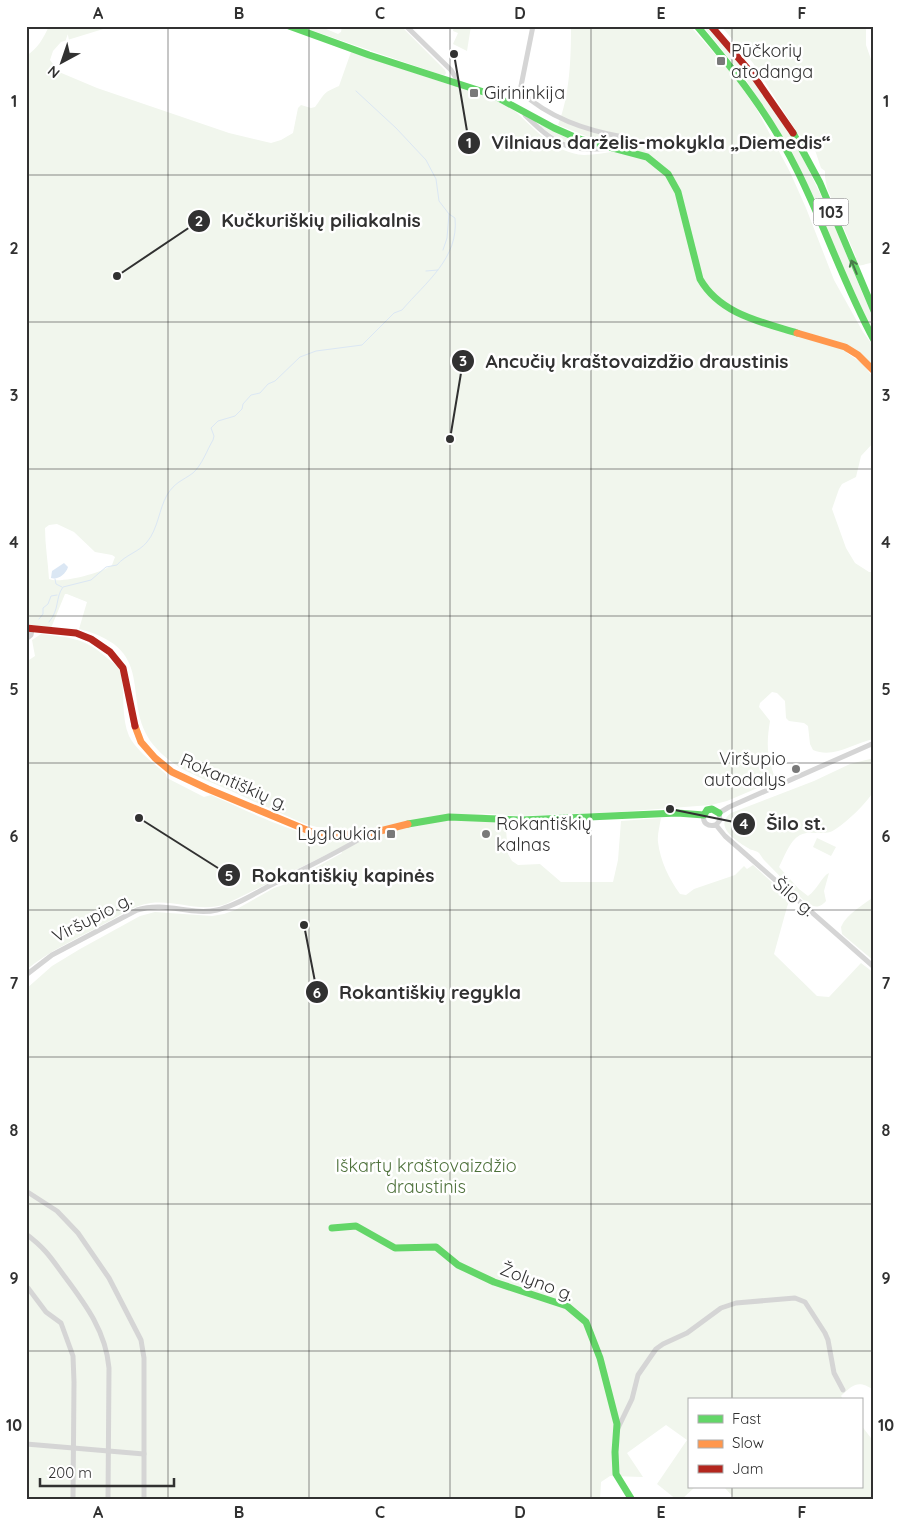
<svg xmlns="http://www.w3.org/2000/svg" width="900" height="1526" viewBox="0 0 900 1526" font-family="Quicksand,sans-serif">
	<rect width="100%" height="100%" fill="#fff"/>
	<g fill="#f1f6ed" fill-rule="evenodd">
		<path d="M49,26H113L61,42L53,51L50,60L59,72L97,88L229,133L271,143L281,140L293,133L298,108L301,105L311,108L315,107C325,94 322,93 339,86L351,52L496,100C502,103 510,107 516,112C536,130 554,153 584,155C595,155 608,152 619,151L623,143L591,138L558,125C570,95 571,58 571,26H690L730,71L756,108L790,172L806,208L834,280L863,332L874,347V366L844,348L847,353L863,364L874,379V442L861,456L856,477L842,484L839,489L832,509L846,548L855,563L869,572H874V739C853,743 834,759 813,750L810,744L808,726L804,723L789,721L786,718L785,701L777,693L772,692L760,703L759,707L770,721C766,745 767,758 776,780L727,801L711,805L618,812L521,816L474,813L505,817L508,854L512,861L518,865L540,864L561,882H613L618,860L621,821L661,818C660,825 657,835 658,842C660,860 669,879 680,894L686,895L694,889L735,875L744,866L747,869L753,865L790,899L787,907L774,954L817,996L829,997L861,963L874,973V1390C858,1380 854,1384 841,1396L844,1400H689V1487H695L681,1500H677L657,1484L687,1440L666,1425L627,1453L643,1477L610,1476L601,1482L600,1500H26V989L52,966L80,949L140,916L155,912L212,916L224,914L235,910L274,888L286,884L342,853L340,848L226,904C199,913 178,900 151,903C132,905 119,917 102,925C76,939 49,951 26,970V662L35,656L32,640L41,634C70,638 84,637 107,658C113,663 120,667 121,675C125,695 121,717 129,736C137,751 153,763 166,774L167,778L204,797L211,795C242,808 305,841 336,837L334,828L317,827L305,824C280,813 254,802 229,790C204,779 176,770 157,749C116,705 163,650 79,629L87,602L67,594H65L51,628L26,624V56C38,48 43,39 49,26ZM57,524L74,532L95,552L112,555L115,557L112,565C102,573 60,584 49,579C48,562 45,545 45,528L49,525Z"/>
		<path d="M299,26H319L338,34L341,32L342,26H401L445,70L446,73L445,75L439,74Z"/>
		<path d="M454,26H471L467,51L453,44L458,33L453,31Z"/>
		<path d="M703,26H707L734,56L771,104L799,150L827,208L864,297L874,317V334L861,311L781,134L746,80Z"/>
		<path d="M721,26H866V45L874,68V263C868,262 863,267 857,265L854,259L856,257L827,188L825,177V171L821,168L813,144L798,134L753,63Z"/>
		<path d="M541,125L596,147C570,145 561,143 540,126Z"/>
		<path d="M874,758C874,768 875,780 874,789C872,799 840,829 830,832C820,835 809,830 800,835C789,841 784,858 779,867L799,889L808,896C817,890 822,876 829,873L824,891L826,901C820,908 816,907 808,905L764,860C763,859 760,854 759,853C756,850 752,851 748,848C736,841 713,826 731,813L814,781L850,764Z"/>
		<path d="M817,838L836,847L831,856L813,847Z"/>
		<path d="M874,896V961L842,934L841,927C847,913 863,906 874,896Z"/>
		<path d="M861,1425L874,1442V1500H736L724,1487H861Z"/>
	</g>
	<path fill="#dbe7f4" d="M64,563L68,567C66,574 58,580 51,578L52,571Z"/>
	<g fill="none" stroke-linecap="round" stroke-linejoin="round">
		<g stroke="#dbe7f4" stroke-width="1">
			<path d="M443,250L447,238L449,214"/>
			<path d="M426,271L438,270"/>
			<path d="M55,579L56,584L62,587"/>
			<path d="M39,619L43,614V608L48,604L51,596L57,595"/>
			<path d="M49,622C60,609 55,598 63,587L91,580L106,567L117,565C125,555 139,552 147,542C158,529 159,509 167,495C175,482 182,481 193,473C202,465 207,450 213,440L214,436L211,428L218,421L235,416L242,409L243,404L251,395L260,393L268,384L275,381L300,357L316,351L362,345L394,313L402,310C426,282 459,258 455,218L449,214L439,201L436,179L426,160L396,128L356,91"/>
		</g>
		<g stroke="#d5d5d5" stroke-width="5">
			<path d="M406,26L451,70L456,78V84"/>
			<path d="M525,115C560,150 571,151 619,148L623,137C585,130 549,118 520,91L533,26"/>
			<path d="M26,639L31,635L32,629"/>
			<path d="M704,815C702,823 708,827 716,825"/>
			<path d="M716,825L725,836L874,967"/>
			<path d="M716,825L720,820L719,813L729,807L874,743"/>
			<path d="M26,975L52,955L137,910C166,901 191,916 217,910C235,906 252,895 269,886C303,869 336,854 368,834"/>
			<path d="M26,1191L57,1211L78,1233L109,1278L141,1340L144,1358V1500"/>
			<path d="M26,1234C46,1249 51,1258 65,1277C86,1305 106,1332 109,1368L108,1500"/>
			<path d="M26,1289L28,1288L46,1312L61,1323L73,1356L74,1382L73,1500"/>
			<path d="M618,1428L632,1399L638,1375L656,1349L663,1344L687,1333L721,1308L736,1303L795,1298L805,1302L825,1333L828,1340L834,1373L843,1390"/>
			<path d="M26,1444L144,1454"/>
		</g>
		<g stroke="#63d668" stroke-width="7">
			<path d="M289,26L369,55L493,95L554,128L579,139L647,157L668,174L678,192L700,279C720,314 761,322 797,333"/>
			<path d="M697,26C735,71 771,117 797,170C825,226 844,285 874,340"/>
			<path d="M793,133L820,183L874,311"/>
			<path d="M408,824L449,817L522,820L677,813L704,815L707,810L712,809L719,813"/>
			<path d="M332,1228L356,1226L395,1248L436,1247L458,1265L494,1282L567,1306L586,1322L600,1358L617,1424L615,1452L616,1474L632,1500"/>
		</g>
		<g stroke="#ff974d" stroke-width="7">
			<path d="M797,333L845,347L858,355L874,371"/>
			<path d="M135,726L141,742L155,758L172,772L208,789L314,833L332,835L368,834L408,824"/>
		</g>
		<g stroke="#b3261e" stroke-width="7">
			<path d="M711,26L753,75L793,133"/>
			<path d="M26,628L76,633L91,639L110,652L123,668L135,726"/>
		</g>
	</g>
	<defs><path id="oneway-shaft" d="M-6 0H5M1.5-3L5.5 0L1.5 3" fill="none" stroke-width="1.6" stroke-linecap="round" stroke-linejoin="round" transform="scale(1.25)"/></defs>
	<use stroke="#487b4a" href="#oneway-shaft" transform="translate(854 267) rotate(-112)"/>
	<path fill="none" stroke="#313131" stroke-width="1" stroke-opacity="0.55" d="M168,26V1500M309,26V1500M450,26V1500M591,26V1500M732,26V1400M26,175H874M26,322H874M26,469H874M26,616H874M26,763H874M26,910H874M26,1057H874M26,1204H874M26,1351H874M732,1487V1500"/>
	<g fill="#797979" stroke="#fff" stroke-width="2">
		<rect x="716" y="56" width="10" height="10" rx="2.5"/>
		<rect x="469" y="88" width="10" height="10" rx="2.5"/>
		<circle cx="796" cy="769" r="5"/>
		<rect x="386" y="829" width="10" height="10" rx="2.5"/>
		<circle cx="486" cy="834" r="5"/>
	</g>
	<g text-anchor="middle" stroke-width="5" stroke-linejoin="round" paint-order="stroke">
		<rect fill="#fff" stroke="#6f6f6f" stroke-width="1" x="813.5" y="198.5" width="35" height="27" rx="4"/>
		<g font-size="16" font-weight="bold" fill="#313131">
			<text x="831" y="218">103</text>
		</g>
		<g font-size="18" fill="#313131" stroke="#fff" text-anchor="start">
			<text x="731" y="57">Pūčkorių<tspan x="731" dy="21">atodanga</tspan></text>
			<text x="484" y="99">Girininkija</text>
			<text x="786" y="765" text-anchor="end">Viršupio<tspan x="786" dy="21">autodalys</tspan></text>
			<text x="496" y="830">Rokantiškių<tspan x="496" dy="21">kalnas</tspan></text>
			<text x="381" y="840" text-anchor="end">Lyglaukiai</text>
		</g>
		<g font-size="18" fill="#313131" stroke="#fff">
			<text transform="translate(234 782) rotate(24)" y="6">Rokantiškių g.</text>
			<text transform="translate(794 897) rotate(41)" y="6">Šilo g.</text>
			<text transform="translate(92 918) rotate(-27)" y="6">Viršupio g.</text>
			<text transform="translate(537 1282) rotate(21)" y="6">Žolyno g.</text>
		</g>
		<g font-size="18" fill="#4e713b" stroke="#fff">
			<text x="426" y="1172">Iškartų kraštovaizdžio<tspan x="426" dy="21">draustinis</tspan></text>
		</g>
	</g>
	<path fill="none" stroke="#313131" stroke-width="2" d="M454 54L469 143M117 276L199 221M450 439L463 361M670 809L744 824M139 818L229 875M304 925L317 992"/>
	<g fill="#313131" stroke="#fff" stroke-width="2">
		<circle cx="454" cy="54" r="5"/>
		<circle cx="117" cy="276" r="5"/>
		<circle cx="450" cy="439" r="5"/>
		<circle cx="670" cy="809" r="5"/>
		<circle cx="139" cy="818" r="5"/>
		<circle cx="304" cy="925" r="5"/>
		<circle cx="469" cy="143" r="12"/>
		<circle cx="199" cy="221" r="12"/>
		<circle cx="463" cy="361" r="12"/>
		<circle cx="744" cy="824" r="12"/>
		<circle cx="229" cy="875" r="12"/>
		<circle cx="317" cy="992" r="12"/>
	</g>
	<g font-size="15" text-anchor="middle" font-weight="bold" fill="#fff">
		<text x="469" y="148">1</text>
		<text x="199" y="226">2</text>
		<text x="463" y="366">3</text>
		<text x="744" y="829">4</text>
		<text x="229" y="881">5</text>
		<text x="317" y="998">6</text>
	</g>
	<g font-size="19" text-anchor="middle" font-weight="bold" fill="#313131" stroke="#fff" stroke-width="5" stroke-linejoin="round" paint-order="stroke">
		<text x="661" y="149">Vilniaus darželis-mokykla „Diemedis“</text>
		<text x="321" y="227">Kučkuriškių piliakalnis</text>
		<text x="637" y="368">Ancučių kraštovaizdžio draustinis</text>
		<text x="796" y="830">Šilo st.</text>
		<text x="343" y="882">Rokantiškių kapinės</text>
		<text x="430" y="999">Rokantiškių regykla</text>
	</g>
	<rect width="900" height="1526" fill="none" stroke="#ffffff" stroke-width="55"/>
	<rect x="688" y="1398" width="175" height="90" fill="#ffffff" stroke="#adadad"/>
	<rect x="698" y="1415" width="25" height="8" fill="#63d668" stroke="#adadad"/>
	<text x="732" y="1424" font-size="15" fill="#313131">Fast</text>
	<rect x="698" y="1440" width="25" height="8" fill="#ff974d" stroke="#adadad"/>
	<text x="732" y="1448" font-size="15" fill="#313131">Slow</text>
	<rect x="698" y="1465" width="25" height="8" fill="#b3261e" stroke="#adadad"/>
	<text x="732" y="1474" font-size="15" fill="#313131">Jam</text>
	<g transform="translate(62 62) rotate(220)" stroke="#ffffff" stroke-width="4" paint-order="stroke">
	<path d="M0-4L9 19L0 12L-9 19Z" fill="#313131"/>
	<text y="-8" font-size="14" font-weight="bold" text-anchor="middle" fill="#313131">N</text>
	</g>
	<path d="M40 1478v8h134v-8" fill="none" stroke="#313131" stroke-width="2.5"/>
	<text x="48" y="1478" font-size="15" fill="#313131" stroke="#ffffff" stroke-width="4" paint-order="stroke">200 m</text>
	<rect x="28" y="28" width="844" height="1470" fill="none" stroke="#313131" stroke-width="2"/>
	<g font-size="16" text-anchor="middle" font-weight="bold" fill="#313131">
		<text x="98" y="19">A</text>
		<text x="239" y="19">B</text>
		<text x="380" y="19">C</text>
		<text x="520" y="19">D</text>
		<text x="661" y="19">E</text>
		<text x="802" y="19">F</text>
		<text x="14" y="107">1</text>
		<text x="886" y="107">1</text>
		<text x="14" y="254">2</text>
		<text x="886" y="254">2</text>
		<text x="14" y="401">3</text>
		<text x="886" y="401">3</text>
		<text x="14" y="548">4</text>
		<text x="886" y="548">4</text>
		<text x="14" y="695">5</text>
		<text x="886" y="695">5</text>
		<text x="14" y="842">6</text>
		<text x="886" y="842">6</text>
		<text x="14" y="989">7</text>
		<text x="886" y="989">7</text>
		<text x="14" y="1136">8</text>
		<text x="886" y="1136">8</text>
		<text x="14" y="1284">9</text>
		<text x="886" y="1284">9</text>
		<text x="14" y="1431">10</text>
		<text x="886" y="1431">10</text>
		<text x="98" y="1518">A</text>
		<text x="239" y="1518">B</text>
		<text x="380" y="1518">C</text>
		<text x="520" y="1518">D</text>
		<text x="661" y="1518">E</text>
		<text x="802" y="1518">F</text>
	</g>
</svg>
